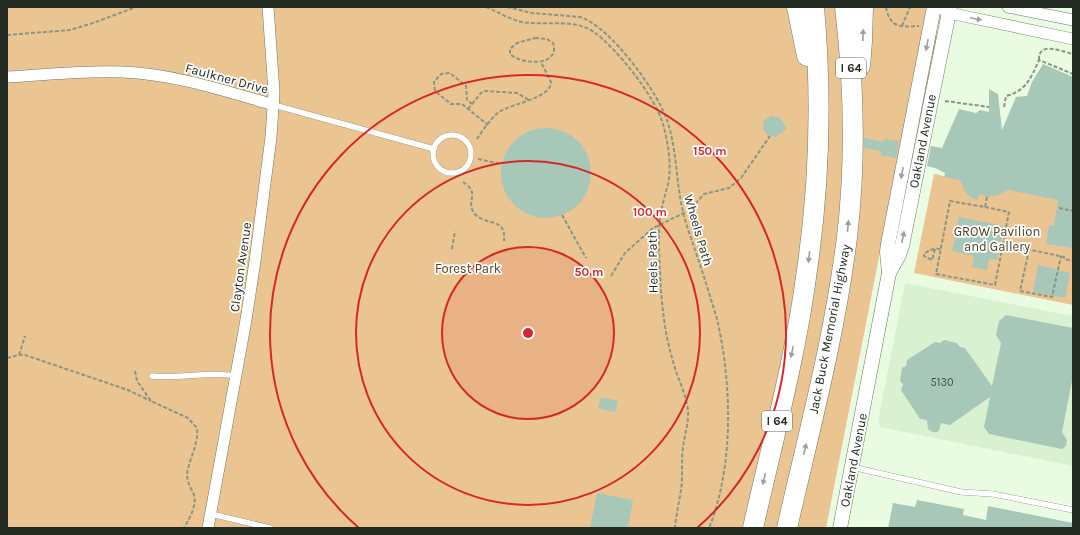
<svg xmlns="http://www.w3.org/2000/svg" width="1080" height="535" viewBox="0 0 1080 535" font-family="Karla,sans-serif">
	<rect width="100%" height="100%" fill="#e9fce2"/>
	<path fill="#daf1d1" d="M905,283L1073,316V466L880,427L878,421Z"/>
	<g fill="#ebc591">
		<path d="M7,7H928L826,528H7Z"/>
		<path d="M935,34L938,36L897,246L892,245Z"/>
		<path d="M934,174L1061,200L1073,211V305L914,273Z"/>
	</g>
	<g fill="#a7c7b9">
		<path d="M1043,64L1073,77V240L1072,248L1046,244L1049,225L1054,226L1058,200L1008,190L998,195L987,197L980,194L977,200L970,197L965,191L960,180L944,177L945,173L935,168L927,166L931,146L942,148L959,109L976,113L980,110L989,112V89L998,94L1002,130L1016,97L1027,96L1032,82Z"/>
		<path d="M771,116L779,117L787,128L776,137L767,135L763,128L764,120Z"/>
		<circle cx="546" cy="173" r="45"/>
		<path d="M864,138L883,142L884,139L899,141L896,158L881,155V151L864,148Z"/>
		<path d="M959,217L1004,226L997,260L989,259L987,270L972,267L974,256L952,251Z"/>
		<path d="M1038,265L1056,269L1055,270L1070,273L1065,298L1033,292Z"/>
		<path d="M1006,315L1073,328V376L1062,432L1067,440L1066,446L1062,449L989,434L984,427L990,397L950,425L941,423L939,430L937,432H933L928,429L927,420L920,419L901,390L903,384L900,381L902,368L906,366L907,360L935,342L940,343L944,340L957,343L960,347L965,348L992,386L1001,343L996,335L999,321Z"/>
		<path d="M601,397L618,401L615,412L598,408Z"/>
		<path d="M597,493L633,500L628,528H590Z"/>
		<path d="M917,500L964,509L963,515L986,520L988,506L1073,523V528H888L893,503L915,507Z"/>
	</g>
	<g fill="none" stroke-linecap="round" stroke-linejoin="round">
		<defs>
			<g id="service">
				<path d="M274,105L434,149"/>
				<circle cx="452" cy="154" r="19"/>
				<path d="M152,376C180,379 208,371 236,376"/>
				<path d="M852,467L961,492L993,494L1073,510"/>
				<path d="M211,514L270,528"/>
			</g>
			<g id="minor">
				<path d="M939,7L949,13L1073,39"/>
				<path d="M1008,7L1073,20"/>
				<path d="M7,77C45,75 84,70 123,72C174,74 225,91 274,105"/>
				<path d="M208,528L246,320L255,261L271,137L274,92L268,7"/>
			</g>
			<g id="tertiary">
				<path d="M889,273L899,255L902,246L950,7"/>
				<path d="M840,528L889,273L887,252L888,244L934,7"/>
			</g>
			<g id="motorway">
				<path d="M797,7L807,56"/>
				<path d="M860,66L862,41L863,7"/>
				<path d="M753,528C772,443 796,356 807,270C820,181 822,97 814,7"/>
				<path d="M787,528C809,432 835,335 847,237C856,161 854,83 845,7"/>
			</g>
		</defs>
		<use href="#service" stroke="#6a7a63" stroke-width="6"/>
		<use href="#minor" stroke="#6a7a63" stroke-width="12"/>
		<use href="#tertiary" stroke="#6a7a63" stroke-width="15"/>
		<use href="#motorway" stroke="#6a7a63" stroke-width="21"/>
		<g stroke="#899684" stroke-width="2" stroke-dasharray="4 2" stroke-linecap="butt">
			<path d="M486,7C498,12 509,19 522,22C545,26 574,18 594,32C617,49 655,96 663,124C668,143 672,164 668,184C665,195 662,206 660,218C658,235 659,253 660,269C661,300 664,332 673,361C677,378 686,393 688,410C689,423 684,436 683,448C681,462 683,476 681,490C679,503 676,515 675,528"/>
			<path d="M507,7L532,13L580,17C610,26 659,93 668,123C677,152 676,183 683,212C686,225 691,237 695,250C703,273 710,296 717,319C732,384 734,466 709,528"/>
			<path d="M886,7C890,28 900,27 919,26"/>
			<path d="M902,26L910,7"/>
			<path d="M7,35L70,30L93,23L136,7"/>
			<path d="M535,38L547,39L553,43C561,67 521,65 510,54V49L517,43Z"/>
			<path d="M1039,60C1038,41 1061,51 1073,54"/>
			<path d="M945,101L989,107"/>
			<path d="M472,104L481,93L484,91L517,93L529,100"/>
			<path d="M1004,107L1006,96C1026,91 1031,78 1039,60L1073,74"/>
			<path d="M468,109L472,104L467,100L466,86L450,73L441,74L434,82L435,91L451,104H462L488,125"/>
			<path d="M477,139C483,130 490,119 499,112C510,104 552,98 551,82L541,62"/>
			<path d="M478,159L501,164"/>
			<path d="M463,182C482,194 464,201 475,214C485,226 507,217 504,241"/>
			<path d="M987,197L985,207L950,201L936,274L995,285L1003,244L1064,257V259L1073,261"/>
			<path d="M985,207L1009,212L1003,244"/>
			<path d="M1059,208L1073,211"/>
			<path d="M562,215L586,258"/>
			<path d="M452,249L455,231"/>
			<path d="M935,249L932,260L924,256V254C929,250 934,248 941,249"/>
			<path d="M1029,250L1020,291L1052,297L1061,256"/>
			<path d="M611,276L625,253L653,228L690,210L704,194L729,188L741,178L770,136"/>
			<path d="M19,355L25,336"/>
			<path d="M7,358L19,355H25L128,390L151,401"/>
			<path d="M135,371L137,381L151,401L188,418L197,428C199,444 189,459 187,474C187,482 191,488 194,495C197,506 189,519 184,528"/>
		</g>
		<use href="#service" stroke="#fff" stroke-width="5.5"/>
		<use href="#minor" stroke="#fff" stroke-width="11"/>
		<use href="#tertiary" stroke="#fff" stroke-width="14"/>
		<use href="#motorway" stroke="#fff" stroke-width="20"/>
	</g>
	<defs><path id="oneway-solid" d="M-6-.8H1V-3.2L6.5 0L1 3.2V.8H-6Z"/></defs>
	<g fill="#9c9f9b">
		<use href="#oneway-solid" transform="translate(976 19) rotate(12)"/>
		<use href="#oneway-solid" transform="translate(863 35) rotate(-89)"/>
		<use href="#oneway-solid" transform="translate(927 45) rotate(101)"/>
		<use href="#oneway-solid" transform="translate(902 173) rotate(101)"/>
		<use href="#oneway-solid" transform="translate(848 226) rotate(-85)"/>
		<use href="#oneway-solid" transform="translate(903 237) rotate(-79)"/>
		<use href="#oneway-solid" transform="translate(809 257) rotate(97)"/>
		<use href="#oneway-solid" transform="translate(792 352) rotate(102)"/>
		<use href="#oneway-solid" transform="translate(805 449) rotate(-77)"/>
		<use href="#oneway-solid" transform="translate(764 479) rotate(103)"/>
	</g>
	<circle cx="528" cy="333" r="86" fill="#d62828" fill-opacity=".12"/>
	<g fill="none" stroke="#d62828" stroke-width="2">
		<circle cx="528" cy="333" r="86"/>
		<circle cx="528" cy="333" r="172"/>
		<path d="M359 528A258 258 0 1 1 697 528"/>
	</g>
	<g text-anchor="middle" stroke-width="3.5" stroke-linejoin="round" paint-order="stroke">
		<g font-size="11" fill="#445147">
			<text x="942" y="386">5130</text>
		</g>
		<g fill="#fff" stroke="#656a64" stroke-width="1">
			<rect x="836" y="58" width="30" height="20" rx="3"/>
			<rect x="762" y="411" width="30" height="20" rx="3"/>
		</g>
		<g font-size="12" font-weight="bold" fill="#232a21">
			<text x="851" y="72">I 64</text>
			<text x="777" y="425">I 64</text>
		</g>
		<g font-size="13" fill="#232a21" stroke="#fff">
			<text transform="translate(227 78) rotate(15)" y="5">Faulkner Drive</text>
			<text transform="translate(922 141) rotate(-79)" y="5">Oakland Avenue</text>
			<text transform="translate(699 230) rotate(74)" y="5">Wheels Path</text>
			<text transform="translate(652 262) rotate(-91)" y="5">Heels Path</text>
			<text transform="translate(240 267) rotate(-82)" y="5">Clayton Avenue</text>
			<text transform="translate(829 329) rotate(-79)" y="5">Jack Buck Memorial Highway</text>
			<text transform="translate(853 460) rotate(-79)" y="5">Oakland Avenue</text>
		</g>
		<g font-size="13" fill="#543e1e" stroke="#fff">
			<text x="997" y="236">GROW Pavilion<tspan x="997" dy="15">and Gallery</tspan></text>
			<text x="468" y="273">Forest Park</text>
		</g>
	</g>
	<circle cx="528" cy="333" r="6" fill="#d62828" stroke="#fff" stroke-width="2"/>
	<g font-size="12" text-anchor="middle" font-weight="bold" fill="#d62828" stroke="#fff" stroke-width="3.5" stroke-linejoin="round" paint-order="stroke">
		<text x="710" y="155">150 m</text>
		<text x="650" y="216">100 m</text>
		<text x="589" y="276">50 m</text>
	</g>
	<rect width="1080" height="535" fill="none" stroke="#232a21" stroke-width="16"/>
</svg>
